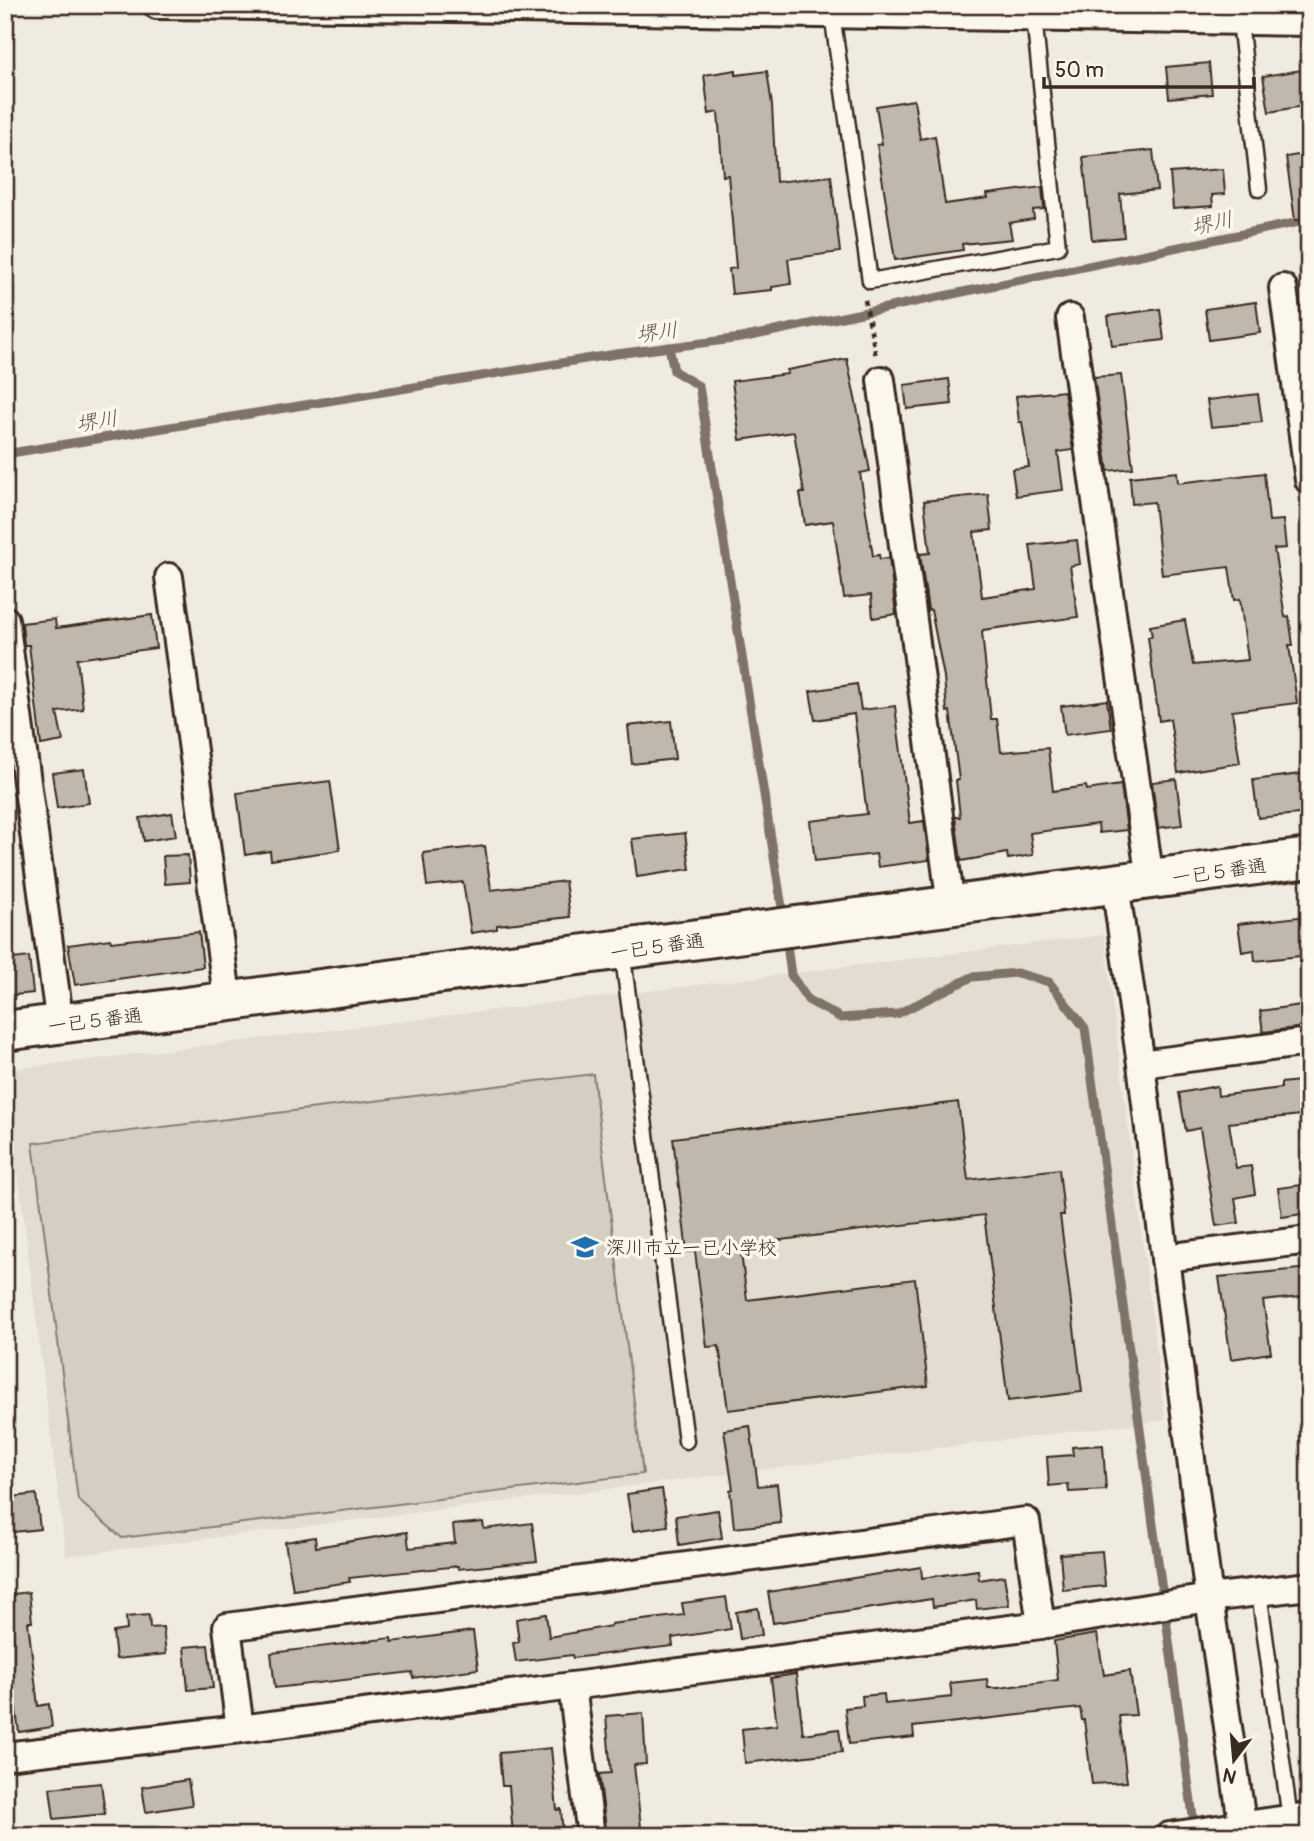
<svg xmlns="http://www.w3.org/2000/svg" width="1314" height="1841" viewBox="0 0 1314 1841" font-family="Pangolin,'Klee One',sans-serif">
	<rect width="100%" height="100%" fill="#f0ebe0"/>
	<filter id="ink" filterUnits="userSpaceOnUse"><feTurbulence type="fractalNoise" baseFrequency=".0143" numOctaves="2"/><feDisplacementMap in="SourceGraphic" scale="14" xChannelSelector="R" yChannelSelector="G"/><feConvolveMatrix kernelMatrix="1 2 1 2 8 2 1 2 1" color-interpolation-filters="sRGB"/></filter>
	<g filter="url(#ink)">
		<path fill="#e2dcd1" d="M1104,935L1165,1420L66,1556L5,1070Z"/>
		<path fill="#d5cec3" stroke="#887c70" stroke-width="2" d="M593,1074L643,1474L122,1538L78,1500L33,1143Z"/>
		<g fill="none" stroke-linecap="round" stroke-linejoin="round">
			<g stroke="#7f7367" stroke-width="9">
				<path d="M669,347L674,371L699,386L784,920"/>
				<path d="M5,454L616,354L741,338L1309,220"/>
				<path d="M786,937L791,975L808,1000L841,1018L897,1014L972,977L1017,973L1049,982L1085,1028L1195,1831"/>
			</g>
		</g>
		<g fill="#c0b8ad" stroke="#3b2a1e" stroke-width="2">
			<path d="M1209,63L1212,94L1169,98L1166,67Z"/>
			<path d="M1309,69V105L1269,112L1263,76Z"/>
			<path d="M736,70V75L767,71L772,105L776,182L831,176L840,252L788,259L791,284L772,287V290L732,294L729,269L736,268L728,175L723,176L718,112L709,114L704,75Z"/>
			<path d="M914,100L920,139L935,136L945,204L988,198L987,194L1042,187L1044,209L1033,210L1034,219L1009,223L1012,239L962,244L963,250L895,260L877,145L882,144L876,106Z"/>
			<path d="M1153,150L1157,190L1120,194L1124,237L1092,240L1083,157Z"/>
			<path d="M1309,153V219L1295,220L1286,157Z"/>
			<path d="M1223,169L1225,194L1212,195L1213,206L1173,209L1170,173Z"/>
			<path d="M1256,302L1260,333L1209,340L1205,309Z"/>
			<path d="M1160,309L1164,340L1112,346L1108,316Z"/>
			<path d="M847,359L870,471L860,473L873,556L879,555L880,559L889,558L896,614L873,618L871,595L844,598L833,521L805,525L800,493H804L794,432L740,440L732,381L788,374L787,370Z"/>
			<path d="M1121,375L1133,468L1108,471L1094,377Z"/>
			<path d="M949,379L952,404L907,409L904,385Z"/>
			<path d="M1064,391L1073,450L1058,452L1063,490L1016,496L1012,469L1029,467L1022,422H1019L1016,396Z"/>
			<path d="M1258,394L1262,422L1211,427L1207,400Z"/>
			<path d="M1177,472L1178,483L1264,473L1269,521L1283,520L1286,548L1274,549L1285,617L1289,616L1293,645H1289L1297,703L1232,711L1240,763L1178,773L1170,719L1159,721L1148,637L1152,636L1150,626L1185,620L1193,665L1248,660L1240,599L1234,600L1229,567L1162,575L1154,502L1132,504L1130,477Z"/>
			<path d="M988,494L992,530L974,532L982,597L1036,589L1030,545L1077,540L1080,564L1070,566L1078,617L983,630L982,632L991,719H997L1001,752L1048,748L1053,791L1086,786L1087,790L1121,785L1127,830L1099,833L1098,824L1030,833L1033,855L1008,859L1007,853L961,861L955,817H960L956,780H959L950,711L947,712L944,677L931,610H928L920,554L930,553L924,501Z"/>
			<path d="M152,615L156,648L77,659L83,709L57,712L63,741L41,745L29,645H24L22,623L55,619L56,628Z"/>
			<path d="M857,684L861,710L895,706L910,823L924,821L929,860L878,867L876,854L815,861L810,821L867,814L854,714L815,720L810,691Z"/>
			<path d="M1107,700L1111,729L1065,735L1061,706Z"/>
			<path d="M671,721L675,759L632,764L628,726Z"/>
			<path d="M84,769L89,803L57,808L52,773Z"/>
			<path d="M1309,773V813L1258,818L1253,780Z"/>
			<path d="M1176,779L1182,825L1158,828L1152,782Z"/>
			<path d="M330,781L340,850L271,860L270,851L245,855L237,793Z"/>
			<path d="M172,813L176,836L144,841L140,818Z"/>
			<path d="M685,833L690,869L637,877L632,839Z"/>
			<path d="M485,846L491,890L565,881L570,917L497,925V929L471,933L463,882L427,886L423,853Z"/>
			<path d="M188,855L190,882L165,884L163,856Z"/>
			<path d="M1307,916L1309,955L1255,961L1254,950L1242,952L1238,924Z"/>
			<path d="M199,932L203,967L75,985L68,945L110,939L111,942Z"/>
			<path d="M29,957L33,993L5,996V960Z"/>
			<path d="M1301,1005L1304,1027L1263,1032L1260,1011Z"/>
			<path d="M1309,1080V1114L1229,1123L1236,1168L1251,1166L1255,1194L1235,1198L1239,1223L1216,1226L1200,1128L1186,1131L1179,1093L1217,1086L1218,1096L1281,1088V1083Z"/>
			<path d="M958,1102L968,1180L1059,1169L1064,1215H1060L1082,1392L1008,1401L984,1215L740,1245L747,1300L915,1279L928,1386L728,1410L719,1346L707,1347L695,1251L687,1252L673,1138Z"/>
			<path d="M1309,1184V1213L1282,1217L1278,1188Z"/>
			<path d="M1309,1268V1296L1263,1301L1271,1353L1231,1359L1219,1277Z"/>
			<path d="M750,1426L758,1486L777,1484L781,1523L734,1528L730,1490L733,1489L724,1430Z"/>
			<path d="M1103,1445L1106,1490L1069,1492L1068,1484L1049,1486L1047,1457L1073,1455L1072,1447Z"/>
			<path d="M662,1489L668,1526L633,1531L627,1494Z"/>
			<path d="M36,1494L40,1529L5,1533V1498Z"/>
			<path d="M718,1510L722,1538L679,1545L676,1516Z"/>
			<path d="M483,1522L484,1529L532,1523L537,1561L458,1569V1566L349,1578L350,1582L293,1590L285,1542L315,1537L316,1547L407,1532L409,1548L455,1543L453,1525Z"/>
			<path d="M1102,1551L1105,1586L1063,1590L1060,1554Z"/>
			<path d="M921,1567L922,1578L978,1570L979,1580L1004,1576L1009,1605L977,1609L976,1600L933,1607L932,1599L773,1623L768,1592Z"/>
			<path d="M29,1592L32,1622H28L38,1706L49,1704L52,1727L19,1732L11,1676L5,1677V1595Z"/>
			<path d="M726,1597L731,1629L672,1638L673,1646L573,1658L572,1655L516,1662L513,1643L519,1642L516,1619L546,1614L549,1637L611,1626V1624L684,1615L682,1603Z"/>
			<path d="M758,1608L762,1635L740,1639L736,1612Z"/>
			<path d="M149,1615L150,1628L163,1627L166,1654L116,1659L113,1632L127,1630L126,1617Z"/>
			<path d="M473,1631L478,1669L413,1678L412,1672L275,1688L271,1653L391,1638L392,1642Z"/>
			<path d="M1097,1634L1104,1675L1130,1671L1136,1715L1119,1716L1127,1782L1092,1784L1084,1720H1082L1080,1708L913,1727L914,1737L849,1744L845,1708L863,1706L862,1696L884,1694L885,1704L952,1697L950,1683L987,1679L988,1688H999L1058,1680L1054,1641Z"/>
			<path d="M208,1645L213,1688L188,1690L184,1647Z"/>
			<path d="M796,1674L803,1734L839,1729L842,1752L745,1763L742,1729L777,1725L771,1678Z"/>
			<path d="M643,1713L646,1764L634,1765L642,1836H607L599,1774L611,1773L606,1716Z"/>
			<path d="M551,1748L557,1810L561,1809L563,1836H513L509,1786H502L499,1753Z"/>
			<path d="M188,1780L192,1805L146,1812L142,1787Z"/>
			<path d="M101,1783L105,1814L54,1819L50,1788Z"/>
		</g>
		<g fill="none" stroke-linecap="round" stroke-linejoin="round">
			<defs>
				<g id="lane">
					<path d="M832,14L870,281L1058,247L1034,17"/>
					<path d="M1240,21L1259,189"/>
					<path d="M622,950L686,1441"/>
					<path d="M1259,1592L1290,1819"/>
				</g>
				<g id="street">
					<path d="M157,5L453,8L1309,22"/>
					<path d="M1283,288L1309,480"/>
					<path d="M1070,318L1150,880"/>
					<path d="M881,380L951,906"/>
					<path d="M169,577L228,1003"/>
					<path d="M5,620L60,1025"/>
					<path d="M1115,884L1141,1064L1165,1258L1309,1240"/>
					<path d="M1141,1064L1309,1042"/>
					<path d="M1165,1258L1209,1598L1244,1836"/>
					<path d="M572,1686L591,1836"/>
					<path d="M240,1729L227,1627L1026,1521L1041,1625"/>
					<path d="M5,1756L240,1729L572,1686L1041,1625L1209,1598L1309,1586"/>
					<path d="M1169,1836L1309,1816"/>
				</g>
				<path id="secondary" d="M5,1031L1309,858"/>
			</defs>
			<use href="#lane" stroke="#3b2a1e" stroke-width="19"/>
			<use href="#street" stroke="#3b2a1e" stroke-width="32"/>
			<use href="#secondary" stroke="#3b2a1e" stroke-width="44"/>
			<g stroke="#3b2a1e" stroke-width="4.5" stroke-dasharray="5 5" stroke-linecap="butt">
				<path d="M865,300L876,357"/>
				<path d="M5,1819L7,1836"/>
			</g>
			<use href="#lane" stroke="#fbf7ec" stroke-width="14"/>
			<use href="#street" stroke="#fbf7ec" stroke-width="26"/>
			<use href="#secondary" stroke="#fbf7ec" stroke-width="38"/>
		</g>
	</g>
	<defs>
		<symbol id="school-bare" viewBox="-9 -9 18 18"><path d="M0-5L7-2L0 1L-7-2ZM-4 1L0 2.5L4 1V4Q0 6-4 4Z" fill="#1f6fb2" stroke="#fbf7ec" stroke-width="2.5" paint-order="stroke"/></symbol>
	</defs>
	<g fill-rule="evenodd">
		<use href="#school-bare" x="566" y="1228" width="38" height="38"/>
	</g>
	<g text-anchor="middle" stroke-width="7" stroke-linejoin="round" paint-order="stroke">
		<g font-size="19" fill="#3b2a1e" stroke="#fbf7ec">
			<text transform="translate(1219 871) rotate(-8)" y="7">一已５番通</text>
			<text transform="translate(657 946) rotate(-8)" y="7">一已５番通</text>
			<text transform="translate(95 1020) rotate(-7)" y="7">一已５番通</text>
		</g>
		<g font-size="19" fill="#3b2a1e" stroke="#fbf7ec" text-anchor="start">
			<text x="606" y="1254">深川市立一已小学校</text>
		</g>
		<g font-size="21" font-style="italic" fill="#635448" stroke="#fbf7ec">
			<text transform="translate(1212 223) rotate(-12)" y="7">堺川</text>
			<text transform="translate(657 332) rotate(-7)" y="7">堺川</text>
			<text transform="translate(97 421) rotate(-9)" y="7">堺川</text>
		</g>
	</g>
	<rect width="1314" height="1841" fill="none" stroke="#fbf7ec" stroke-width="28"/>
	<rect x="14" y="14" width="1286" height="1813" fill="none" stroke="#3b2a1e" stroke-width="2.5" filter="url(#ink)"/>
	<g transform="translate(1234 1760) rotate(196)" stroke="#fbf7ec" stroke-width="5" paint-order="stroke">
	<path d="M0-5L12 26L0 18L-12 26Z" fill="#3b2a1e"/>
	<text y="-10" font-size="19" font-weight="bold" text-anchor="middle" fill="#3b2a1e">N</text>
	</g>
	<path d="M1044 77v10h210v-10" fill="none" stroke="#3b2a1e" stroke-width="3.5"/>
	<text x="1055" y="77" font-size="21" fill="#3b2a1e" stroke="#fbf7ec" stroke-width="5" paint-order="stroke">50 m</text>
</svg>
